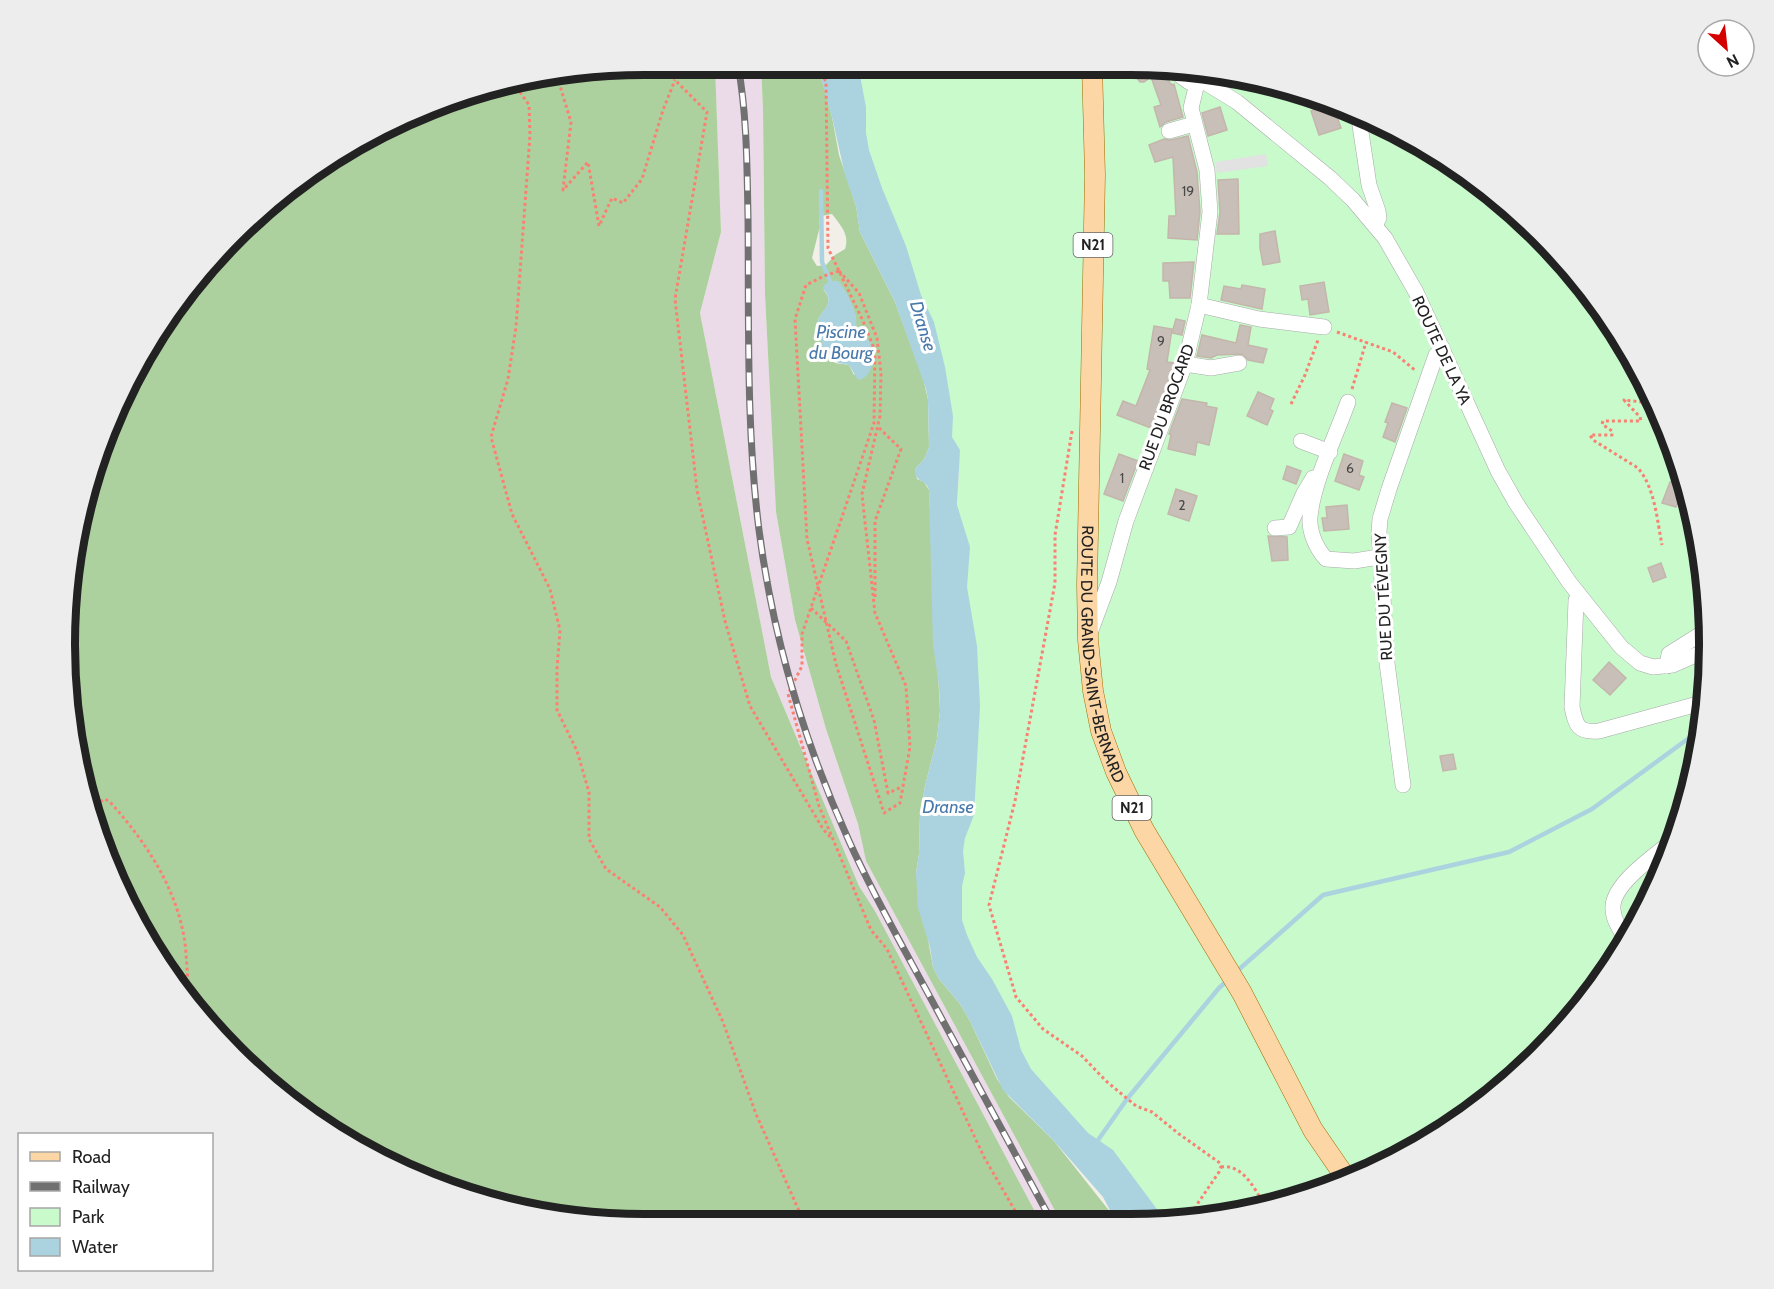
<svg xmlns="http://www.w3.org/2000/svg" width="1774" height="1289" viewBox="0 0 1774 1289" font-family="Cabin,sans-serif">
	<rect width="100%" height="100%" fill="#f2efe9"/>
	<path fill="#ebdbe8" d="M715,65H761L763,110L765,295L776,512L795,620L826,729L858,824L866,861L1060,1220L1040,1221L875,911L859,886L771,677L700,313L721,232Z"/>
	<g fill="#add19e" fill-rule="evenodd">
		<path d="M644,65H715L721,232L700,313L771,677L859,886L875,911L1040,1221L607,1223L495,1205L388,1165L291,1104L208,1027L109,867L69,720L70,568L124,388L209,262L323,162L494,84Z"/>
		<path d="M761,65H817L818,66L832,117L839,155L856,206L860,232L895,302L923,378L928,400L929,447L925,458L915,469L917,479L924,482L929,490L940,711L937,739L925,786L920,814L919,854L916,873L933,967L939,979L960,1004L970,1021L997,1079L1009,1097L1054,1141L1111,1213L1113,1220H1060L866,861L858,824L826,729L795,620L776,512L765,295L763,110ZM832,214C840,225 850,234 845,249L835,255L826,265L817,266L812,258L820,226L819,220L821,216ZM823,289L856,317C855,330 858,336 870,341L873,365L854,375L849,365L835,363L822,345L818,320C825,306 835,304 823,289Z"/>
	</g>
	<path fill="#c8facc" d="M833,65H1130L1243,76L1420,142L1566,262L1632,355L1679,458L1705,569L1708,683L1690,795L1650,901L1589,998L1512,1081L1352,1180L1206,1219L1136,1220L960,974L945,824L959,468L857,171Z"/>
	<path fill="#e2e2e2" d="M1266,154L1268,166L1217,173L1215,162Z"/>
	<g fill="#aad3df">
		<path d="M817,65H858L866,107V133L869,150L882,188L906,246L921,295L934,322L945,367L953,416L952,437L960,450L957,505L970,547L967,587L977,646L980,706L974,815L965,838L963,851L965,873L962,886V920L967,935L977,957L992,979L1012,1016L1021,1050L1031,1069L1088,1133L1113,1150L1165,1220H1115L1103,1197L1054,1141L1003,1090L970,1021L960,1004L939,979L933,967L930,947L918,908L916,873L919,854L920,814L925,786L937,739L940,711L939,686L933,644L929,490C926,478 915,484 915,469L925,458L929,447L928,400L926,389L895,302L860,232L856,206L845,175L832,117Z"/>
		<path d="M830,281H838C845,289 851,300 854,310C860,326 850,332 870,341C874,354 875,377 858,380L849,365C819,361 822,345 818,320C825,306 835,304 823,288L825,284Z"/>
	</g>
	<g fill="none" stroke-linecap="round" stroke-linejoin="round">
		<g stroke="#aad3df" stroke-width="4.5">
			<path d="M821,191L822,262L830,281"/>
			<path d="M1236,972L1323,895L1509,852L1592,809L1700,730"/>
			<path d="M1096,1143L1127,1099L1219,988L1228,980"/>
		</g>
	</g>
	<g fill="#c7bfb8" stroke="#c4b6ab" stroke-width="1.5">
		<path d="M1126,64L1161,68L1160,70L1162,73L1172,85L1174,84L1183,117L1166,122L1160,127L1154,107L1161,105L1151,77L1144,82H1140Z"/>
		<path d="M1324,106L1335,111L1341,128L1319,135L1311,111Z"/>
		<path d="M1220,107L1227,130L1208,136L1202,113Z"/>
		<path d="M1188,136L1197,172L1200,212L1197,240L1168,238L1169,216H1176L1173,157L1155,162L1149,145L1164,139L1171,140Z"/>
		<path d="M1238,179L1239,234H1217L1220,212L1218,180Z"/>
		<path d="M1275,231L1280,262L1263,265L1260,248V234Z"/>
		<path d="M1194,262L1190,298H1170L1169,281H1163V263Z"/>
		<path d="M1324,282L1329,312L1310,315L1308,299L1302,300L1300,286Z"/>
		<path d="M1242,285L1265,289L1262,309L1221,300L1224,286L1241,289Z"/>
		<path d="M1176,319L1185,321L1182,335L1172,333Z"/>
		<path d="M1240,325L1251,327L1248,345L1267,349L1263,363L1248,360L1242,354L1217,355L1211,358L1197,356L1202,335L1236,343Z"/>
		<path d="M1154,326L1172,329L1167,362L1175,363L1151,428L1117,415L1123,401L1136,406L1150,370L1147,369Z"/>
		<path d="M1258,392L1274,399L1270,409L1273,411L1267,425L1247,416Z"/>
		<path d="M1182,399L1207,403L1206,406L1217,408L1209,445L1197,442L1195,455L1168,449L1171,435L1169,434Z"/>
		<path d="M1392,403L1407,408L1395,442L1383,437L1388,423L1385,422Z"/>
		<path d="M1119,454L1138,461L1123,501L1104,494Z"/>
		<path d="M1344,454L1363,461L1359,475L1364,477L1359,490L1335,481Z"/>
		<path d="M1287,466L1301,471L1296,484L1283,479Z"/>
		<path d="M1670,482L1684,487L1676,507L1662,503Z"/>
		<path d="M1176,489L1197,496L1189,521L1168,514Z"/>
		<path d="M1347,505L1349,529L1324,531L1322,518H1327L1326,507Z"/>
		<path d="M1268,536L1287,537L1288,560L1272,561Z"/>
		<path d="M1661,563L1666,577L1653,582L1648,568Z"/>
		<path d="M1609,662L1626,678L1610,695L1593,680Z"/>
		<path d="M1453,754L1456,769L1443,771L1440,756Z"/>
	</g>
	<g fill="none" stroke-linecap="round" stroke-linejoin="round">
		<defs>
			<g id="minor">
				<path d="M1171,69L1189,82L1192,80"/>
				<path d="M1185,70L1237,102L1330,178L1353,200L1385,238L1416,292L1498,471L1516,503L1569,582L1621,647L1640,663L1653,667L1673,665L1707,650"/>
				<path d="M1359,119L1369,185L1378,211L1379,218L1375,225"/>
				<path d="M1169,131L1194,124"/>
				<path d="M1199,305L1259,319L1324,327"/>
				<path d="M1185,364L1211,368L1239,363"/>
				<path d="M1348,402C1336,436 1313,482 1310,517C1309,532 1316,548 1326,559L1354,561L1379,557"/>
				<path d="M1301,441L1330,452"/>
				<path d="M1275,528L1289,527L1304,493L1313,478H1317"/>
				<path d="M1580,596L1576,600L1572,707C1576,726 1578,733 1599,731L1705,702"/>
				<path d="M1090,633L1109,582L1126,521L1185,364L1199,305L1210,212L1207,170L1191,108L1198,79"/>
				<path d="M1667,666L1669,654L1707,630"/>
				<path d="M1403,785L1387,663L1379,532L1380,519L1389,489L1436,355L1442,348"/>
				<path d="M1626,939C1620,930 1614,921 1613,910C1610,885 1655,856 1672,841"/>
			</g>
			<g id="major">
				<path id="s1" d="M1092,65L1095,175L1087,585L1088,640L1093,691L1101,731L1116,772L1144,830L1242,993L1313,1130L1348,1181"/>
			</g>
		</defs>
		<use href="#minor" stroke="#a9a9a9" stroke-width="16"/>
		<use href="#major" stroke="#a06b00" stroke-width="21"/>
		<g stroke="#fa8072" stroke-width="3" stroke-dasharray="3 3" stroke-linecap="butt">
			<path d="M671,65L675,80L707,112L675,299L697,490L725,621L750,706L823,829L832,839"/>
			<path d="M812,65L826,81L828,248L863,321L875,351L874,423L802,634V666L788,694L819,806L871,930L887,949L984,1157L1021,1221"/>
			<path d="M557,76L571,122L563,190L588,162L599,226L612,198L623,203L642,179L663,110L675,80"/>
			<path d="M513,82L529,105L530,135L516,327L508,379L491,437L512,514L550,589L560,630L557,669V710L577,751L589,792V839L606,869L660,907L683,935L723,1022L756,1114L804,1222"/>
			<path d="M839,271L859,293L877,338L881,373L880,416L862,494L875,613L906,686L910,747L900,803L884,813L836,664L807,539L795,319L806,285L824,276Z"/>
			<path d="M1337,332L1393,352L1416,371"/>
			<path d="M1352,389L1366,342"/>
			<path d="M1647,389L1639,388L1651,403L1624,400L1640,417L1641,421H1603L1602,424L1612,431V435H1590L1593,440L1638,468C1655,488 1657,520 1662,545"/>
			<path d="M1291,404L1305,375L1318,340"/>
			<path d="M1072,431L1055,535V583L1015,801L989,905L1016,997L1043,1029L1082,1056L1106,1081L1136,1106L1152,1112L1179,1134L1220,1163L1221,1167L1219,1172L1196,1206L1192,1220"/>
			<path d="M875,597V521L901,449L877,426"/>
			<path d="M811,608L846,641L874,720L888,793L902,787"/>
			<path d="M94,812L100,802L105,799L110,802C146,842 177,888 185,943C187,961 187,979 190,998"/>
			<path d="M1221,1167C1243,1164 1254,1188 1264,1204"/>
		</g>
		<use href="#minor" stroke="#fff" stroke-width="15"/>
		<use href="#major" stroke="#fcd6a4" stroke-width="20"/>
		<defs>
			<path id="rail" d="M738,65C747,115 747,166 748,217C749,321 746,427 759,530C773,638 804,742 849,841C875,899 907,954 937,1010C975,1080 1013,1150 1051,1220"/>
		</defs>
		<use href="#rail" stroke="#707070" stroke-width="7"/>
		<use href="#rail" stroke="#fff" stroke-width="4.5" stroke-dasharray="14" stroke-linecap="butt"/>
	</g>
	<g text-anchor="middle" stroke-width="6" stroke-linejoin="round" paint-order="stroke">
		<g font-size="14" fill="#4b4948">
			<text x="1188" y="196">19</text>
			<text x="1161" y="346">9</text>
			<text x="1350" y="473">6</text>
			<text x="1122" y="483">1</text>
			<text x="1182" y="510">2</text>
		</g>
		<g fill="#fff" stroke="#646464" stroke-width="1.5">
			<rect x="1073.5" y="233" width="39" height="24" rx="4.5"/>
			<rect x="1112.5" y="796" width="39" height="24" rx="4.5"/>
		</g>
		<g font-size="15" font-weight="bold" fill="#222">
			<text x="1093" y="250">N21</text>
			<text x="1132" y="813">N21</text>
		</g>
		<g font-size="16" fill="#222" stroke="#fff">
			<text transform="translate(1442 350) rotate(65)" y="6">ROUTE DE LA YA</text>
			<text transform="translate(1166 407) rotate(-70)" y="6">RUE DU BROCARD</text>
			<text transform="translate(1383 597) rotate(-93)" y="6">RUE DU TÉVEGNY</text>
			<text dy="6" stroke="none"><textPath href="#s1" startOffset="591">ROUTE DU GRAND-SAINT-BERNARD</textPath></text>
		</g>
		<g font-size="18" font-style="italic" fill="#4a7aab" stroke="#fff">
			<text transform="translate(923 326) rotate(73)" y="6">Dranse</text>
			<text x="841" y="338">Piscine<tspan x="841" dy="21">du Bourg</tspan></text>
			<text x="948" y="813">Dranse</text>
		</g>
	</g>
	<path d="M0 0H1774V1289H0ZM644 75H1130A569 569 0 0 1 1699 644V645A569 569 0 0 1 1130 1214H644A569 569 0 0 1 75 645V644A569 569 0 0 1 644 75Z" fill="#ededed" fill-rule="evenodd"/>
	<path fill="none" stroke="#222" stroke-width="8" d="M644 75H1130A569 569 0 0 1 1699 644V645A569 569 0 0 1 1130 1214H644A569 569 0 0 1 75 645V644A569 569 0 0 1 644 75Z"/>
	<rect x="18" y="1133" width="195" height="138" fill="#ffffff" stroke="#a7a7a7" stroke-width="1.5"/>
	<rect x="30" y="1152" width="30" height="9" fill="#fcd6a4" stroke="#a7a7a7" stroke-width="1.5"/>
	<text x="72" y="1163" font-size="18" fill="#222222">Road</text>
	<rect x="30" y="1182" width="30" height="9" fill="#707070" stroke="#a7a7a7" stroke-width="1.5"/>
	<text x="72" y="1193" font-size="18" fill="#222222">Railway</text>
	<rect x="30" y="1208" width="30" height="18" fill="#c8facc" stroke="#a7a7a7" stroke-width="1.5"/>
	<text x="72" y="1223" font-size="18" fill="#222222">Park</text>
	<rect x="30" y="1238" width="30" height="18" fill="#aad3df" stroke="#a7a7a7" stroke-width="1.5"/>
	<text x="72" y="1253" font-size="18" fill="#222222">Water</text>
	<g transform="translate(1726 48) rotate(153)"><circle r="28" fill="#ffffff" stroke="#a7a7a7" stroke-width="1.5"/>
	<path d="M0-4.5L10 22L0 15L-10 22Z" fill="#d40000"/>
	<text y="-9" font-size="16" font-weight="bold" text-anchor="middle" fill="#222222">N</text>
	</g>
</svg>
